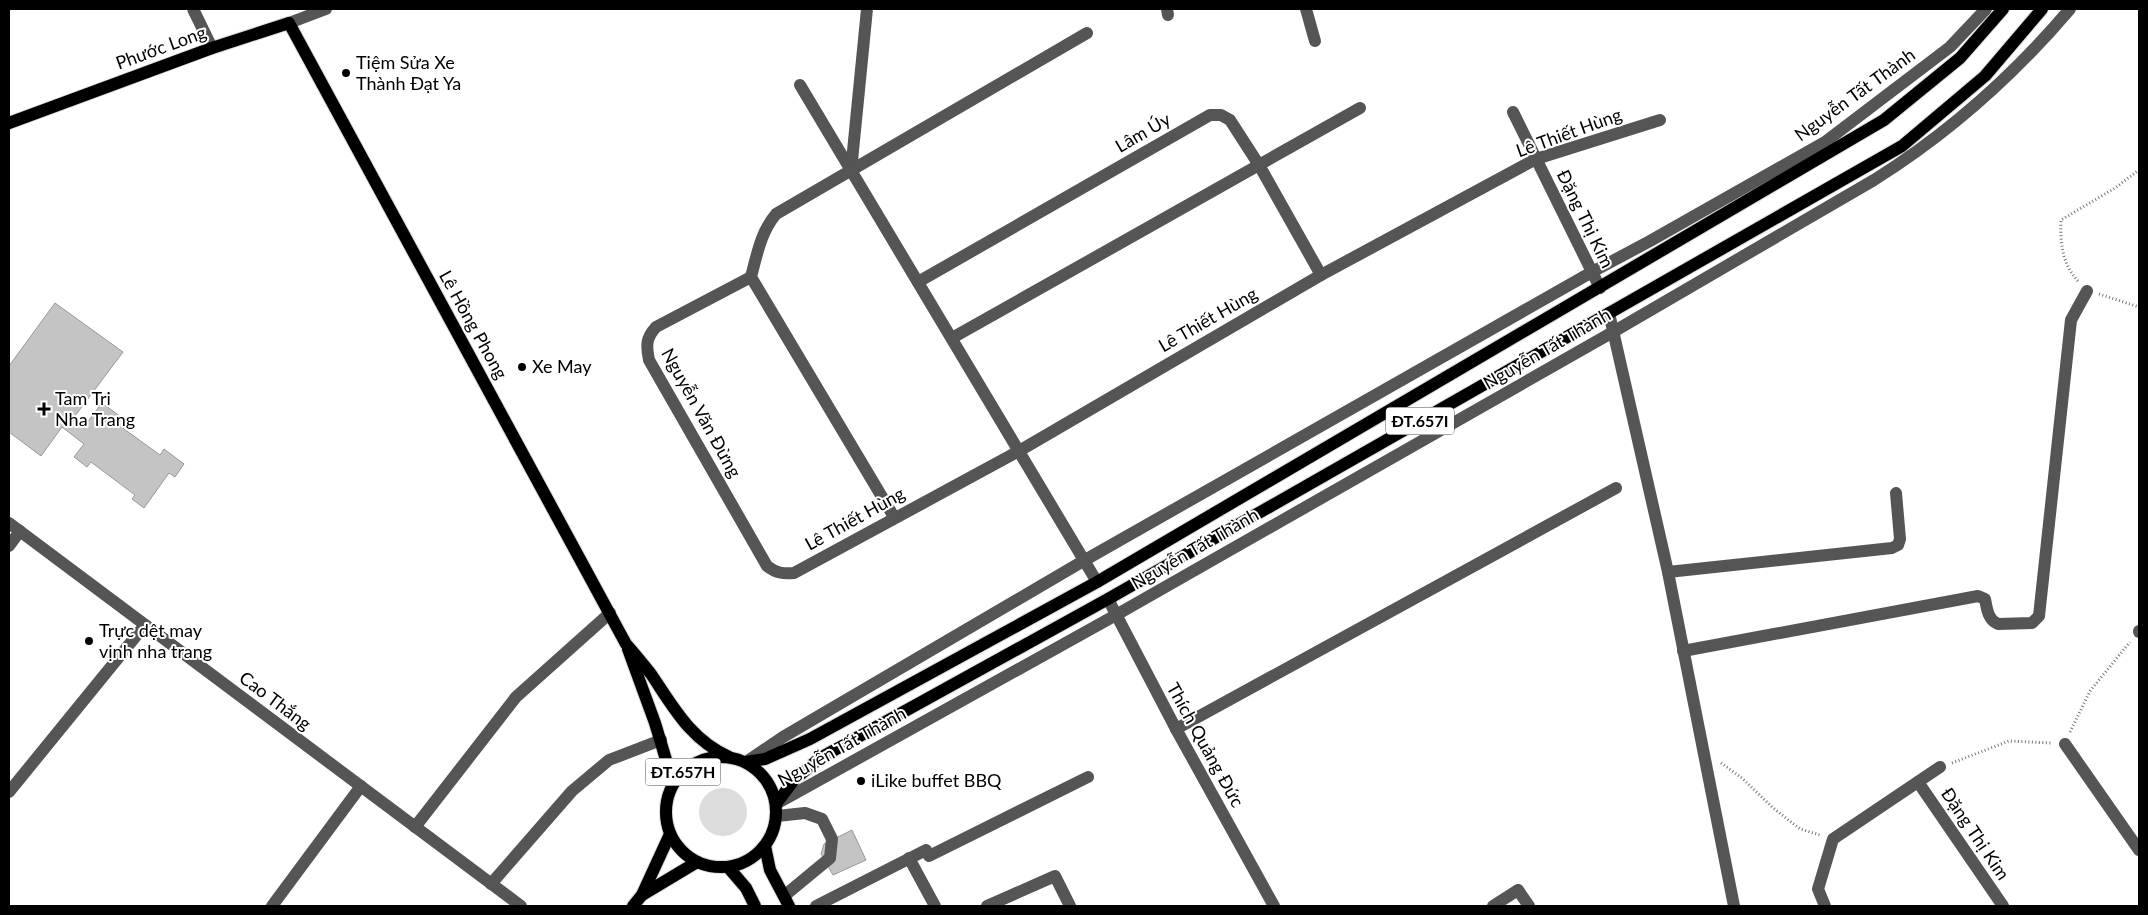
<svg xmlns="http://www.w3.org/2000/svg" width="2148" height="915" viewBox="0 0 2148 915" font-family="Lato,sans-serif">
	<rect width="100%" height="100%" fill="#fff"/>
	<circle fill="#dcdcdc" cx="723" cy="812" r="24"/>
	<g fill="#c4c4c4" stroke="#999">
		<path d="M55,303L123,352L75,416L86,424L102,403L125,420L120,426L160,455L164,449L184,464L175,477L169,473L144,508L132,499L135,495L91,462L87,467L74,457L84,444L62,427L41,456L9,432V366Z"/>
		<path d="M852,830L866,860L833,875L821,854L824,844Z"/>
	</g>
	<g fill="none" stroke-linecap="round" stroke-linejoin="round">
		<defs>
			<g id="major">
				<path d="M9,123L212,48L289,23L626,644C635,654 643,664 651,674C674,708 690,739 729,757"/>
				<path d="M628,649L655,723L673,783"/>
				<circle cx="721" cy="812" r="55"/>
				<path d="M746,762L765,759L810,739L1097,582L1884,120L1960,58L2003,9"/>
				<path d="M776,804L794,780L820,758L1108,599L1902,146L1985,76L2042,9"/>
				<path d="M765,846L770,870L789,906"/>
				<path d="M728,867L746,888L755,906"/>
				<path d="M642,895L697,862"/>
				<path d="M633,906L642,895L670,834"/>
			</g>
		</defs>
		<use href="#major" stroke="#dbdbdb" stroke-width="14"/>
		<g stroke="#777" stroke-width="3" stroke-dasharray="1 2.5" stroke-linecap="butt">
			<path d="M2078,281C2062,264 2060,242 2061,220L2115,188L2139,170"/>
			<path d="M2099,294L2139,307"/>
			<path d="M2070,732L2090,691L2130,642"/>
			<path d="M1721,763L1742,778L1772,807L1800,829L1820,835"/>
			<path d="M1952,763L2009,741L2052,743"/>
		</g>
		<g stroke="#555" stroke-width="12">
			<path d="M193,9L212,48"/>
			<path d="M1167,9L1168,15"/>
			<path d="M1306,9L1315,41"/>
			<path d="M289,23L326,9"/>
			<path d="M800,85L1097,582"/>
			<path d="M1513,112L1600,288"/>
			<path d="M851,171L867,9"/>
			<path d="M751,277L656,327C646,338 646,345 649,360L767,566C776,573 783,574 794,573L1019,451L1321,275L1536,159L1660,120"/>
			<path d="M918,282L1210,115H1221L1230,120L1259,165L1321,275"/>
			<path d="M1609,313L1668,572L1734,906"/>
			<path d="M952,338L1360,108"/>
			<path d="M894,517L751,277C757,254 761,232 776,214L1087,33"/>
			<path d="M9,523L521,906"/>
			<path d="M9,546L20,531"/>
			<path d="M1668,572L1892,548L1898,545L1900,539L1896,493"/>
			<path d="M1108,599L1176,729L1274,906"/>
			<path d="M2139,632V631"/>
			<path d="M1683,651L1978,596L1985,599C1987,609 1988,620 1998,624L2032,623L2039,616L2071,320L2087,291"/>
			<path d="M1176,729L1616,488"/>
			<path d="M2065,744L2139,850"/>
			<path d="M746,762L783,737L1085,560L1592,272L1650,241L1825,142L1950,47L1986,9"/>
			<path d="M1918,782L2003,906"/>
			<path d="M9,792L145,625"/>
			<path d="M776,804L1116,615L1613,332L1874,180C1949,133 2013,76 2070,9"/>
			<path d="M777,816L805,813L822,819L832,839L830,858L784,896"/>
			<path d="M415,827L516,697L610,613"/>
			<path d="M909,858L935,906"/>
			<path d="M491,884L572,791L609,760L661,740"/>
			<path d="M272,906L361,786"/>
			<path d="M816,906L926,850L929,856L1088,777"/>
			<path d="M987,906L1055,876L1070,906"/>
			<path d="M1493,906L1518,890L1529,906"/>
			<path d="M1825,906L1818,889L1833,839L1940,767"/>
		</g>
		<use href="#major" stroke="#000" stroke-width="12"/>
	</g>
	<g fill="#000" stroke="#fff" stroke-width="2">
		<circle cx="346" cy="73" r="5"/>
		<circle cx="522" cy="367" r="5"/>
		<path d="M41.5 401.5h5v5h5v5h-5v5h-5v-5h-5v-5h5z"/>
		<circle cx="89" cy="641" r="5"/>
		<circle cx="861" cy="781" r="5"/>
	</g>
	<g text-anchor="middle" stroke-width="4" stroke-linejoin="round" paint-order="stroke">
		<g fill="#fff" stroke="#4c4c4c" stroke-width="1">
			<rect x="1386" y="407.5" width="68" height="27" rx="4"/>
			<rect x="645.5" y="758.5" width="75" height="27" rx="4"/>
		</g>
		<g font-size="16" font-weight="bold" fill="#000">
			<text x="1420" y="427">ĐT.657I</text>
			<text x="683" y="778">ĐT.657H</text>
		</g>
		<g font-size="18" fill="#000" stroke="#fff">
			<text transform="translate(161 48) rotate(-20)" y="6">Phước Long</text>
			<text transform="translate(1855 95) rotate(-36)" y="6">Nguyễn Tất Thành</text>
			<text transform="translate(1143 133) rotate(-30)" y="6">Lâm Úy</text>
			<text transform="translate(1569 133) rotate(-20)" y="6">Lê Thiết Hùng</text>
			<text transform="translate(1585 219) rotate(64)" y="6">Đặng Thị Kim</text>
			<text transform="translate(1208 320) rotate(-30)" y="6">Lê Thiết Hùng</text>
			<text transform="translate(473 325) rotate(61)" y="6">Lê Hồng Phong</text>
			<text transform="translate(1547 349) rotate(-30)" y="6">Nguyễn Tất Thành</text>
			<text transform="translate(701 413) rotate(61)" y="6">Nguyễn Văn Đừng</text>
			<text transform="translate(855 519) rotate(-29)" y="6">Lê Thiết Hùng</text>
			<text transform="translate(1195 549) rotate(-30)" y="6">Nguyễn Tất Thành</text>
			<text transform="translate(275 701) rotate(37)" y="6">Cao Thắng</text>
			<text transform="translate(1205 745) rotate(61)" y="6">Thích Quảng Đức</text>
			<text transform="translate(842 747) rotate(-29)" y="6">Nguyễn Tất Thành</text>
			<text transform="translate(1975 834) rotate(56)" y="6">Đặng Thị Kim</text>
		</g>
		<g font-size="18" fill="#000" stroke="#fff" text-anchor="start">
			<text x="356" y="69">Tiệm Sửa Xe<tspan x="356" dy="21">Thành Đạt Ya</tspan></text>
			<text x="532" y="373">Xe May</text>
			<text x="55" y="405">Tam Tri<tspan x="55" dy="21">Nha Trang</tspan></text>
			<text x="99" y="637">Trực dệt may<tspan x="99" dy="21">vịnh nha trang</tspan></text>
			<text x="871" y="787">iLike buffet BBQ</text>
		</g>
	</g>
	<rect width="2148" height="915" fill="none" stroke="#000000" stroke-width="20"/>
</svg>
